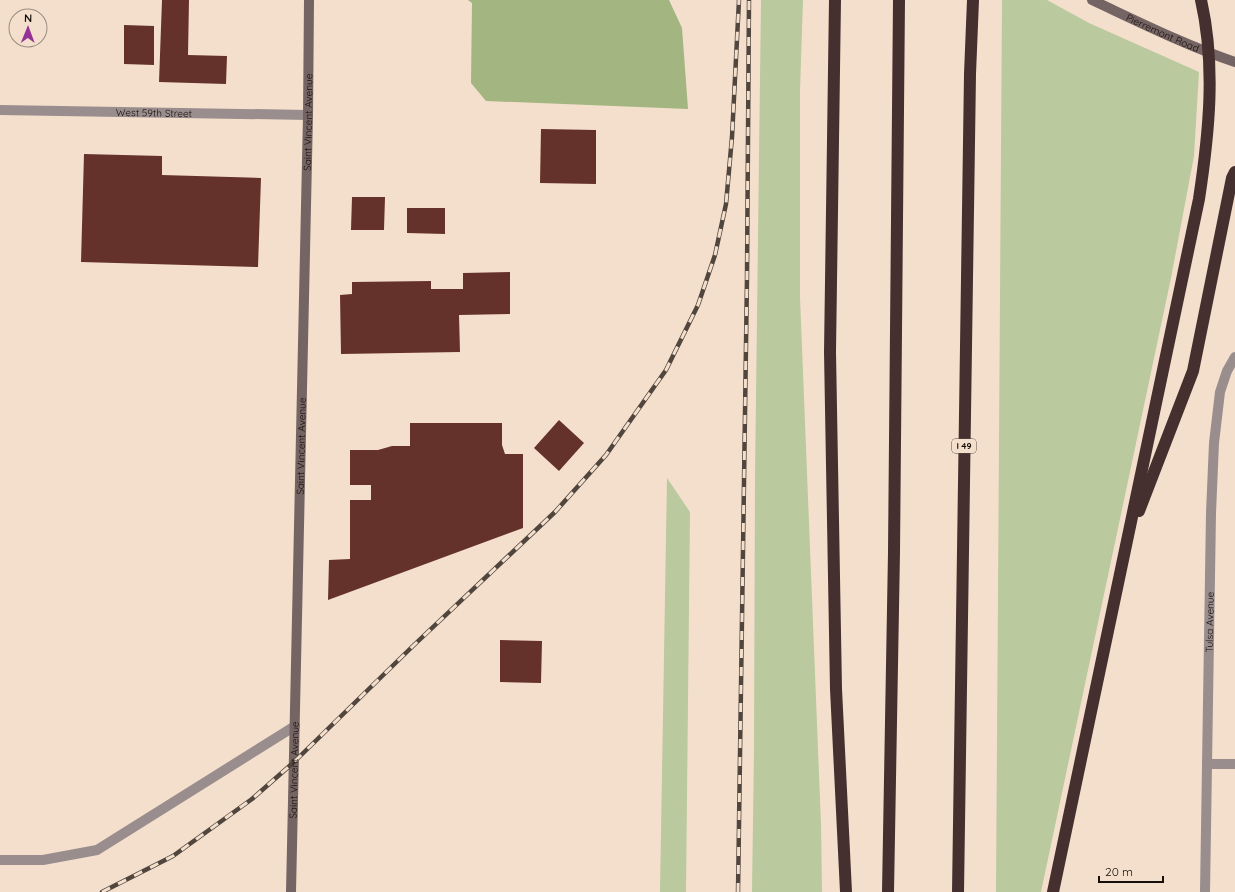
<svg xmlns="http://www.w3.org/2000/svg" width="1235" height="892" viewBox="0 0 1235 892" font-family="Quicksand,sans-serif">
	<rect width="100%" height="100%" fill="#f4dfcd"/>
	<g fill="#bac99e">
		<path d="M761,0H803L800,91V297L821,824L822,892H752L754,748L755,477Z"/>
		<path d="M1002,0H1047L1089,23L1199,72L1194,156L1171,278L1041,892H996Z"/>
		<path d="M667,478L690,512L686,892H660Z"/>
	</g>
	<path fill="#a3b580" d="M468,0H669L682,28L688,109L486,101L471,83L472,3Z"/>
	<g fill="#65322b">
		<path d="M162,0H189L188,55L227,56L226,84L159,82Z"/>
		<path d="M124,25L154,26V65L124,64Z"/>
		<path d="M541,129L596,130V184L540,183Z"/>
		<path d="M84,154L162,156V175L261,178L258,267L81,262Z"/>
		<path d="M352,197H385L384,230H351Z"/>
		<path d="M407,208H445V234L407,233Z"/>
		<path d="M510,272V314L459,315L460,352L341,354L340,295L352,294V282L431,281V289H463V273Z"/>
		<path d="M559,420L584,443L559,471L534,448Z"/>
		<path d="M410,423H502V445L505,454H523V528L328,600L329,560L350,559V500H371V485H350V450H378L392,446H410Z"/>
		<path d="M500,640L542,641L541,683L500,682Z"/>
	</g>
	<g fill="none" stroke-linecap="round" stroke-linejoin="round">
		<path stroke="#998d8d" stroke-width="10" d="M0,860H43L97,850L295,726"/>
		<g stroke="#998d8d" stroke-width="10">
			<path id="s1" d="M0,110L308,115"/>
			<path d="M1207,764H1235"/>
			<path id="s2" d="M1205,892L1211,513L1214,443L1220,392L1227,371L1235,357"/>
		</g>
		<g stroke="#756464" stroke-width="10">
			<path id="s3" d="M1092,0C1139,22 1185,45 1235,62"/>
			<path id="s4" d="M291,892L308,115L309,0"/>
		</g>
		<g stroke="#462f2f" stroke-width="12">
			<path d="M835,0L830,352L836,689L846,892"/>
			<path d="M1139,511L1193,371L1232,178L1235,172"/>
			<path d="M888,892L894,552L899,0"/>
			<path d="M958,892L970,74L973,0"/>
			<path d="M1053,892L1199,199C1209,133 1216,66 1201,0"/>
		</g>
		<defs>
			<g id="rail">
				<path d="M102,892L173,856L252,799L294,762L414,645L555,512L606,455L666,370L698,305L715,255L726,204L732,137L739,0"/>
				<path d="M738,892L747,277L749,0"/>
			</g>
		</defs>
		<use href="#rail" stroke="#51463d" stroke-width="4.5"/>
		<use href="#rail" stroke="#f4dfcd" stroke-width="3" stroke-dasharray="9" stroke-linecap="butt"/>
	</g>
	<g text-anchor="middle" stroke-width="4" stroke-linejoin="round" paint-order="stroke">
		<rect fill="#f4dfcd" stroke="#594d44" stroke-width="1" x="952" y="439" width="24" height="14" rx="3"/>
		<g font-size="9" font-weight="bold" fill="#160f09">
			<text x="964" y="449">I 49</text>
		</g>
		<g font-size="10" fill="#160f09" stroke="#f4dfcd">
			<text dy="4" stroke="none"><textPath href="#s3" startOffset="78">Pierremont Road</textPath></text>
			<text dy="4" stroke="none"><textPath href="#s1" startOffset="154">West 59th Street</textPath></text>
			<text dy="4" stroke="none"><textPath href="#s4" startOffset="770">Saint Vincent Avenue</textPath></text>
			<text dy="4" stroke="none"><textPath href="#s4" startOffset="446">Saint Vincent Avenue</textPath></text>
			<text dy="4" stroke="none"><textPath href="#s2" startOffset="270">Tulsa Avenue</textPath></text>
			<text dy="4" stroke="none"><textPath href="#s4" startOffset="122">Saint Vincent Avenue</textPath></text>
		</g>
	</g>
	<g transform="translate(28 28) rotate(1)"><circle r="19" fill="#f4dfcd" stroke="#9b8c7f"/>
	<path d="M0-3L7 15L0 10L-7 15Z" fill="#963196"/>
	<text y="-6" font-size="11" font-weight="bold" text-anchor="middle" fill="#160f09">N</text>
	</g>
	<path d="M1099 876v6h64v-6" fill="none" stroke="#160f09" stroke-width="2"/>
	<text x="1105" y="876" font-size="12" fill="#160f09" stroke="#f4dfcd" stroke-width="3" paint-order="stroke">20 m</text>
</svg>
